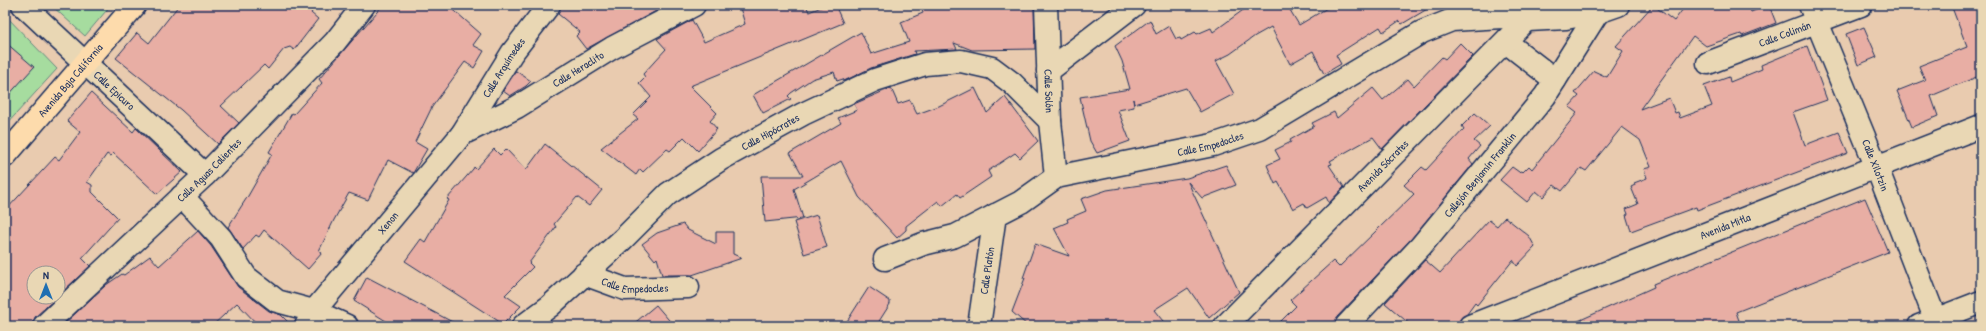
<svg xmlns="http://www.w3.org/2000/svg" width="1986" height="331" viewBox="0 0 1986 331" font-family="'Patrick Hand',sans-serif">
	<rect width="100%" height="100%" fill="#e9cbaf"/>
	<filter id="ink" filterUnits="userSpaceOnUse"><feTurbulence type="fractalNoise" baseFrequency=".025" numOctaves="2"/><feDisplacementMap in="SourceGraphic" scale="8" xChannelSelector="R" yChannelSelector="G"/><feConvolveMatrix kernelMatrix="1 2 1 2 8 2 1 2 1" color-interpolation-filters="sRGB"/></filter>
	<g filter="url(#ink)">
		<g fill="#a6dc9f" stroke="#60867e">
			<path d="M51,5H111L85,36Z"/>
			<path d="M5,15L57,69L5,126Z"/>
		</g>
		<g fill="#e8aea4" stroke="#1b2f5e">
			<path d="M179,5H317L311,13L318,19L294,50L290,47L284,49L268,69L264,65L221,106L239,123L218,144L181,110L116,58L137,33L149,43Z"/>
			<path d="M383,5H448L481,34L473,45L484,51L474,68L465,62L432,107L415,142L427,149L413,173L388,160L368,200L349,193L334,220L319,251L322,253L308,269L264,230L259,237L256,235L243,249L228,227L248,196L272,154L269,152L292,113L294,114L322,83L319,79Z"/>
			<path d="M561,5H667L586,49L576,36L580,32L558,14Z"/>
			<path d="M750,5H806L809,12L826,5H835L843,23L690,86L717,113L710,121L717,129L698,151L684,137L670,151L667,149L643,172L640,169L636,175L601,148L638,119L633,115L651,97L639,83L645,77L643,74L666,49L657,39L692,20L704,42L745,24L740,8Z"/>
			<path d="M920,5H1034L1035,49L972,50L954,43L957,49L914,51L915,54L871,68L844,81L843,79L837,81L834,72L812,79L791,93L788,96L791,99L763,113L753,95L861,32L871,54L909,42L901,22L923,13Z"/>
			<path d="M1250,5H1287L1299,25L1332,5H1434L1402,24L1399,21L1383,32L1380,27L1336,55L1341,64L1324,74L1313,51L1290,64L1271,27L1255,36L1230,54L1216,61L1234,94L1200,112L1186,88L1134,104L1133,99L1134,107L1118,110L1130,141L1097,153L1090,141L1080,97L1130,89L1122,61L1115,46L1150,20L1156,34L1169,26L1176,39L1180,38L1181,40L1195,32L1197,34L1211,28L1213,32Z"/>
			<path d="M1653,5L1674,21L1686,5H1749L1751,12L1769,5L1776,23L1742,36L1741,34L1706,46L1693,36L1640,109L1669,98L1675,113L1678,112L1680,118L1712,106L1704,86L1729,77L1730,82L1762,69L1761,65L1807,46L1827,100L1793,112L1805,145L1839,132L1848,153L1697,210L1696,207L1631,231L1626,215L1628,214L1626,209L1638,204L1631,187L1635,185L1634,183L1647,178L1644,169L1651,167L1640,140L1622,127L1586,171L1581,168L1562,191L1554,185L1543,197L1536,191L1527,202L1500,180L1512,167L1519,172L1520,171L1523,172L1529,166L1532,169L1577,113L1569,107L1579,96L1575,93L1594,71L1607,77L1623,51L1616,46Z"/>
			<path d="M1951,5H1981V78L1979,76L1931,96L1938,116L1912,127L1897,91L1925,80L1919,66L1967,47Z"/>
			<path d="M1864,27L1877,57L1858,65L1846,34Z"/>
			<path d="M5,42L34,67L5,99Z"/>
			<path d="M1460,43L1473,56L1382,149L1373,137L1330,161L1332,164L1329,165L1344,187L1329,203L1326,197L1307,208L1304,203L1293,209L1278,182L1275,184L1267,165L1280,159L1275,150L1291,142L1290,140L1314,126L1312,123L1334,112L1337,118L1373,88L1383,100L1408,79L1414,86L1442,57L1445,59Z"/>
			<path d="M516,71L531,81L526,86L510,96L503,91Z"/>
			<path d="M891,88L898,104L910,100L917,114L939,106L975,88L987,113L1005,97L1038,141L1020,158L1015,153L988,171L991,177L960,198L957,194L942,206L938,201L906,226V230L897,238L859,197L841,161L794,189L803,218L765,222L761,176H803L790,153L841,123L838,118L857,110L854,104Z"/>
			<path d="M91,93L133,132L136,128L182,172L157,194L113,153L110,156L107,154L87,182L92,185V192L118,218L82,258L90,266L58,296V273H34V297H57L35,317L32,326H5V211L55,157L59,160L80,132L67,121Z"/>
			<path d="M1475,113L1490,126L1474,141L1480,146L1469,159L1473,164L1412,238L1337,317L1334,325L1276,326L1296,306L1290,300L1333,261L1339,267L1414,194L1404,185L1422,167L1426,170L1464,129L1462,126Z"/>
			<path d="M545,144L602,190L589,206L577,197L554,224L556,227L529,263L533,267L505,295L521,306L503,324L405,261L421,239L425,242L449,200L447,199L473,169L474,167L476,169L494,149L500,155L506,149L526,170Z"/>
			<path d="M1226,165L1236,185L1202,198L1188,182L1239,292L1209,318L1188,288L1154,310L1167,326H1028L1012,312L1025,278H1023L1035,244L1069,256L1054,228L1068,222L1067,219L1086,211L1081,199L1107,190L1187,178Z"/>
			<path d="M1865,198L1888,252L1736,312L1741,326H1567L1654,287L1653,284Z"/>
			<path d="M817,215L827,247L804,254L794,222Z"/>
			<path d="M1505,217L1529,236L1535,247L1517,266L1513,260L1477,305L1475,303L1467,314L1461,318L1458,326H1412L1385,303L1425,260L1440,273L1489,220L1497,226Z"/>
			<path d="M683,224L688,230L716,244V232H733V254L742,258L692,275H662L657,258L655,260L642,244L657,233Z"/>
			<path d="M198,231L211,246L238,287L269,311L281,315L292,326H259L237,303L212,326H62L106,285L122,274L124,275L150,256L159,266Z"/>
			<path d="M367,277L460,326H394L354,301Z"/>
			<path d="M869,287L890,301V304L876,326H844Z"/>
			<path d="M656,305L674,326H631Z"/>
		</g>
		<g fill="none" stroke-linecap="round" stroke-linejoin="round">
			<defs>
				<g id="minor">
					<path id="s1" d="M23,5L205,175"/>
					<path id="s2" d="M1046,5L1050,121L1056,177"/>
					<path id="s3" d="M1810,5L1877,168L1938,326"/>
					<path d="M1506,42L1555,80"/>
					<path id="s4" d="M1708,63L1861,5"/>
					<path d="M1048,71L1134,5"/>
					<path id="s5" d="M462,134L517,107L612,48L694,5"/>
					<path d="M182,196L221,238L246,277L277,301L314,311L347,326"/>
					<path id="s6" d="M885,259L923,244L955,236L1021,202L1056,177L1213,145L1260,129L1422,32L1452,20L1502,17L1528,20L1566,18L1598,12L1618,5"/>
					<path id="s7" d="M584,274L625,289L688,287"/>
					<path id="s8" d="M44,326L205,175L335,42L364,5"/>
					<path id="s9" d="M306,326L314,311L462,134L512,53L549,5"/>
					<path id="s10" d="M523,326L550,306L623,239L668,194L721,159L803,114L875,80L925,64L961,61L992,68L1012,83L1050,121"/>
					<path id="s11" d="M979,326L995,215"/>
					<path id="s12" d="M1225,326L1534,12"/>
					<path id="s13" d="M1346,326L1421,246L1545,96L1598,12"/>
					<path id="s14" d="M1470,326L1981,126"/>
					<path d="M1919,326L1981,302"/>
				</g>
				<g id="major">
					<path id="s15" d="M5,156L135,5"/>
				</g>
			</defs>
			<use href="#minor" stroke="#1b2f5e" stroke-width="25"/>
			<use href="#major" stroke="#1b2f5e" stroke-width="25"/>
			<use href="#minor" stroke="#e9d7b4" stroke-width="22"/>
			<use href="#major" stroke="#fddbac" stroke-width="22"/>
		</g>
	</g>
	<g text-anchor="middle" stroke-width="3" stroke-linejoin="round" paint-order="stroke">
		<g font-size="11" fill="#1b2f5e" stroke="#e9d7b4">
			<text dy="4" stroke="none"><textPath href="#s4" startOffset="82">Calle Colimán</textPath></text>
			<text dy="4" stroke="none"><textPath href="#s9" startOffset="326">Calle Arquímedes</textPath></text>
			<text dy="4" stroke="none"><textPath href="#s5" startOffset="133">Calle Heraclito</textPath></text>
			<text dy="4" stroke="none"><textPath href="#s15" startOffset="100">Avenida Baja California</textPath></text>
			<text dy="4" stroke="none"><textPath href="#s1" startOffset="125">Calle Epicuro</textPath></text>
			<text dy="4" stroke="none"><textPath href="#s2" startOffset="86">Calle Solón</textPath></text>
			<text dy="4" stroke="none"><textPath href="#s10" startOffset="316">Calle Hipócrates</textPath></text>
			<text dy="4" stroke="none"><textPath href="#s6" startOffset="349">Calle Empedocles</textPath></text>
			<text dy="4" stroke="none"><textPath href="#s3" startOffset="173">Calle Xilotzin</textPath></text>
			<text dy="4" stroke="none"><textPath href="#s12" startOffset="225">Avenida Sócrates</textPath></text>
			<text dy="4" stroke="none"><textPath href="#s8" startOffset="227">Calle Aguas Calientes</textPath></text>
			<text dy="4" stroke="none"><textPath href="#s13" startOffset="202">Callejón Benjamín Franklin</textPath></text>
			<text dy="4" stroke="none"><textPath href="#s9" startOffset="132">Xenon</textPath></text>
			<text dy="4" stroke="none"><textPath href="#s14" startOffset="274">Avenida Mitla</textPath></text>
			<text dy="4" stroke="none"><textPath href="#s11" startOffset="56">Calle Platón</textPath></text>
			<text dy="4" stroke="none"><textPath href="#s7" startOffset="53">Calle Empedocles</textPath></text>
		</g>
	</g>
	<rect width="1986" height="331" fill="none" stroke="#e9d7b4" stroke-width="20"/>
	<rect x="10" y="10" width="1966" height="311" fill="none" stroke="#1b2f5e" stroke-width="1.5" filter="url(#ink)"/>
	<g transform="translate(46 285)"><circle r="19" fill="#e9d7b4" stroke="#979492"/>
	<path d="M0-3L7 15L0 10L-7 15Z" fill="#1f6fb2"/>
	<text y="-6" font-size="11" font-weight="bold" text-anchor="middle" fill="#1b2f5e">N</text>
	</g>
</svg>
